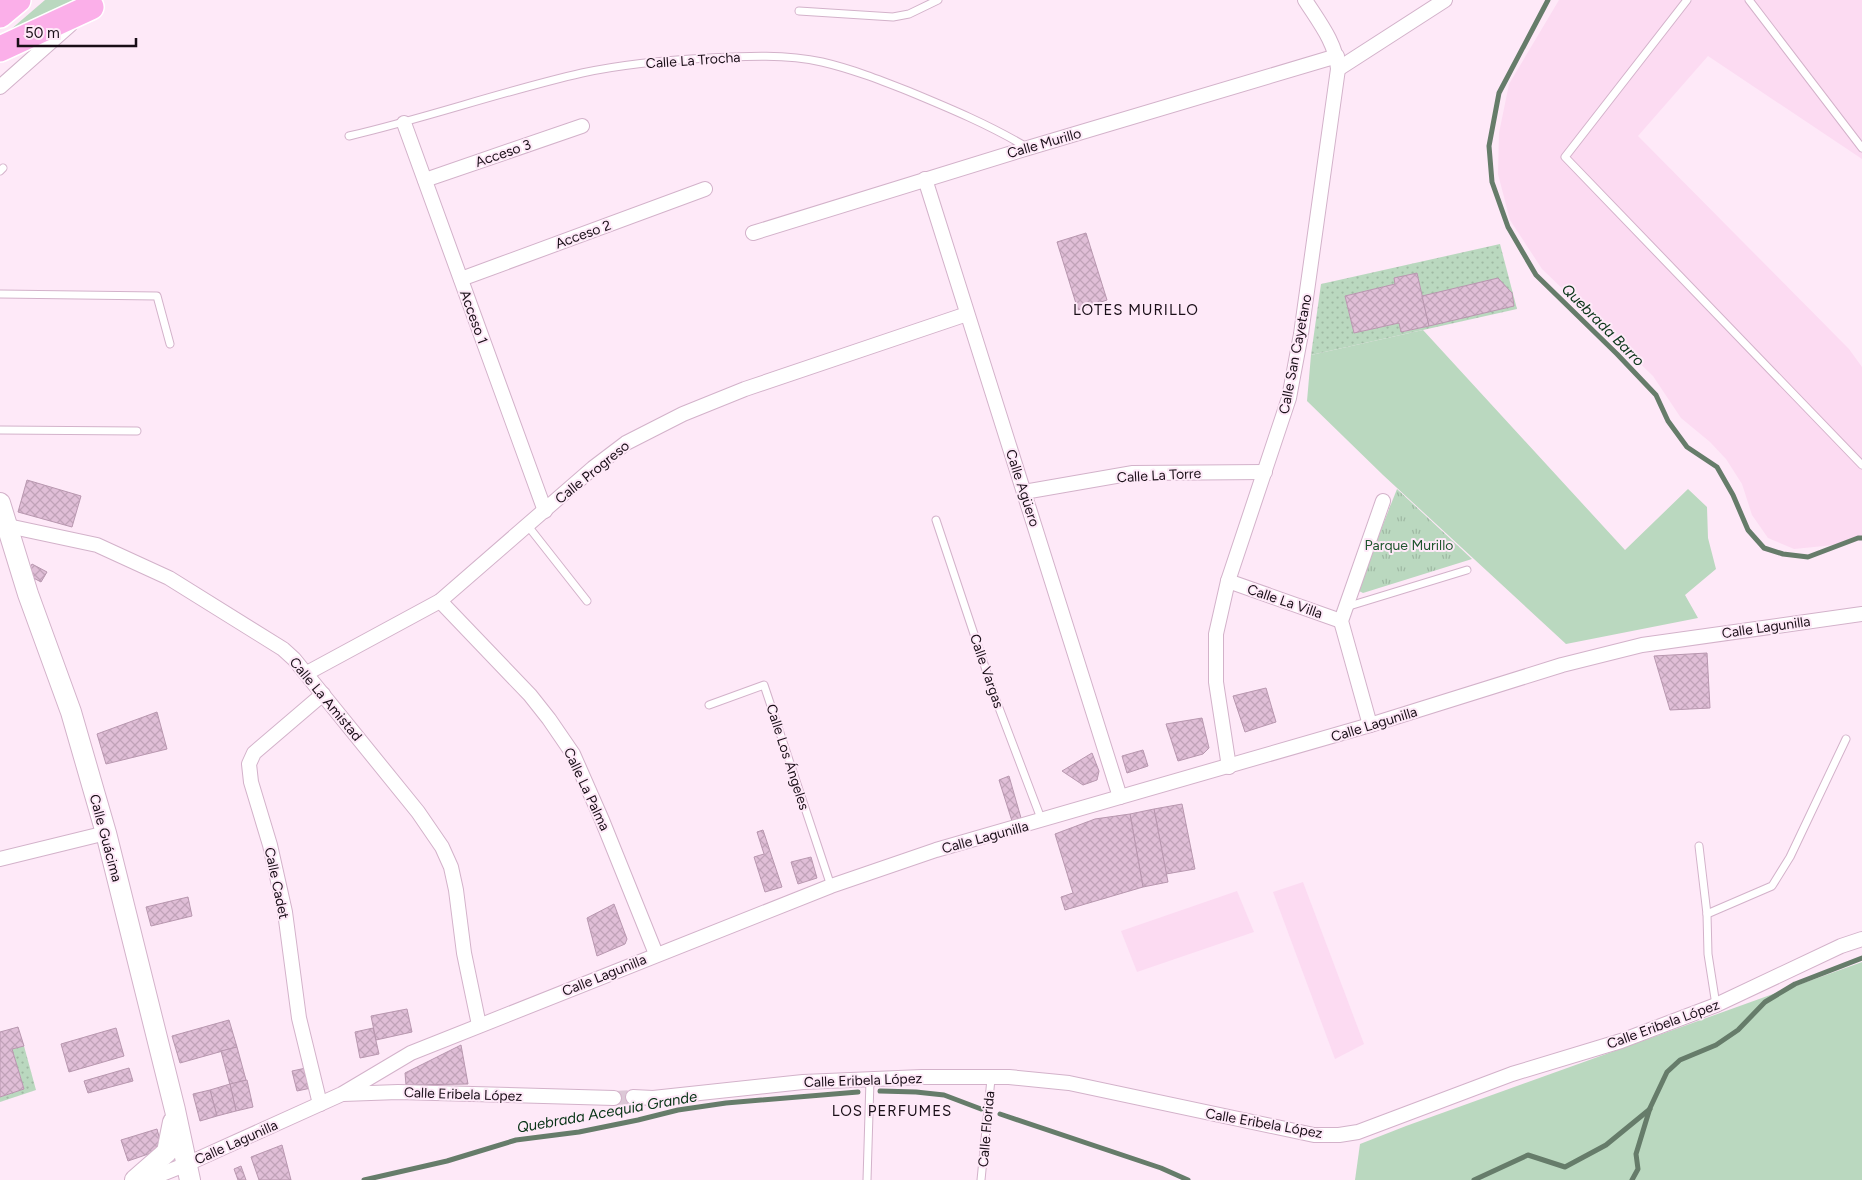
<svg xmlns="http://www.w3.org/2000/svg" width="1862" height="1180" viewBox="0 0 1862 1180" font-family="Figtree,sans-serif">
	<defs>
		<pattern id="park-tufts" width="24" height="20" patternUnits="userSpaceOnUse" patternTransform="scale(1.25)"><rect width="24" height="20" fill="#bad8bf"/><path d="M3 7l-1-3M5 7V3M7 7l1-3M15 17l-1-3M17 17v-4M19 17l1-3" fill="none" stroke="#9fb8a3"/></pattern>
		<pattern id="garden-dots" width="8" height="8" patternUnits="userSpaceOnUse" patternTransform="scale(1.25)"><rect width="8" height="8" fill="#bad8bf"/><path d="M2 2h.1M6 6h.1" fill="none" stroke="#9fb8a3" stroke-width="1.8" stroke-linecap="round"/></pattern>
		<pattern id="building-cross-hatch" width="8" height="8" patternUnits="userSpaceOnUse" patternTransform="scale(1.25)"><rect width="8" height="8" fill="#e0bed7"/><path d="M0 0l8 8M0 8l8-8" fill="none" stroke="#c0a2b8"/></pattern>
	</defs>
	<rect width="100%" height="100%" fill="#fee9f8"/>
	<g fill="#fcdbf2">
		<path d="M1559,0H1862V159L1708,56L1638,136L1849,349L1862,367V536H1857L1834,545L1794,549L1768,538L1752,515L1742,484L1726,459L1710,442L1681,418L1653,376L1542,269L1510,220L1498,174L1499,133L1509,84Z"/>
		<path d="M1303,882L1364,1044L1335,1059L1273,892Z"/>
		<path d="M1237,891L1254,932L1137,972L1121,931Z"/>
	</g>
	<g fill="#bad8bf">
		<path d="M45,0H81L2,37Z"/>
		<path d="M1423,330L1625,550L1688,489L1707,507L1708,538L1716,569L1685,595L1698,618L1566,644L1383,475L1307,401L1311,355Z"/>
		<path d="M1862,962V1180H1355L1360,1144L1406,1126Z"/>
	</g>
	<path fill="url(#park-tufts)" d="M1397,489L1472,559L1363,593L1357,590Z"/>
	<g fill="url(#garden-dots)" fill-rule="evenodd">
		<path d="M1500,244L1517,309L1311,355L1321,284ZM1417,273L1429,326L1402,332L1399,323L1354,333L1345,296L1395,284Z"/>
		<path d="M24,1046L36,1090L0,1102V1097L24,1089L12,1049Z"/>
	</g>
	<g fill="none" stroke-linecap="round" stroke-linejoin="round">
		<g stroke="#667c6a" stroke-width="5">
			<path d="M1548,0L1499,93L1489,146L1492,182L1508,227L1536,275L1617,354L1656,395L1668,421L1687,447L1717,467L1733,495L1748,530L1764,548L1783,554L1808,557L1858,538H1862"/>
			<path d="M880,1091L916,1092L944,1095L981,1109"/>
			<path d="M1000,1114L1161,1168L1188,1180"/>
			<path d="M364,1180L447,1161L516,1140L579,1132L638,1120L678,1110L726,1103L858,1092"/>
			<path d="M1474,1180L1528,1155L1565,1167L1606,1145L1650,1109"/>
			<path d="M1632,1180L1638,1169L1636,1154L1650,1108L1667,1072L1680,1060L1716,1045L1738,1030L1765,1002L1795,984L1862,958"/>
		</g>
	</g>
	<g fill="url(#building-cross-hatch)" stroke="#b897af">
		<path d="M1086,233L1107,300L1078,310L1057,242Z"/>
		<path d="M1417,273L1429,326L1401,332L1399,323L1354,333L1345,296L1395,284L1394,278Z"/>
		<path d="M1498,278L1512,293L1514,306L1429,326L1422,296Z"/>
		<path d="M27,480L81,496L72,527L18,512Z"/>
		<path d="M32,564L47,572L41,582L26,574Z"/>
		<path d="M1707,653L1710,708L1670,710L1654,656Z"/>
		<path d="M1266,688L1276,722L1245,732L1233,696Z"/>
		<path d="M157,712L167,749L106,764L97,734Z"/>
		<path d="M1202,718L1209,748L1203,754L1178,761L1166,724Z"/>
		<path d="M1143,750L1148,766L1127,773L1122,756Z"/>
		<path d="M1092,753L1099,771L1097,780L1083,785L1062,771Z"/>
		<path d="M1009,776L1021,818L1012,821L999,780Z"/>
		<path d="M1182,804L1195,869L1166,874L1154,809Z"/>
		<path d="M1154,809L1168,882L1143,887L1130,814Z"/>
		<path d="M1130,814L1143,887L1065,910L1061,897L1073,893L1055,834L1095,819Z"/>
		<path d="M763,830L782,887L765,892L754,857L764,854L757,832Z"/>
		<path d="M811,857L817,878L798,884L791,862Z"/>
		<path d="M188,897L192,916L151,926L146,907Z"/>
		<path d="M614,904L627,939L625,944L597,956L587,918Z"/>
		<path d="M407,1009L412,1032L376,1040L371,1016Z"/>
		<path d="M229,1020L237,1047L180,1063L172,1036Z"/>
		<path d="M18,1027L24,1046L12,1049L24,1089L0,1097V1032Z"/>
		<path d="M116,1028L124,1056L69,1072L61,1044Z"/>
		<path d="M373,1028L379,1054L360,1058L355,1032Z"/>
		<path d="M461,1045L468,1084L406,1085L405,1073Z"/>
		<path d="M237,1047L246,1080L230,1085L221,1051Z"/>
		<path d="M129,1068L133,1081L88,1093L84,1081Z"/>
		<path d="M306,1068L311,1088L297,1091L292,1071Z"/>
		<path d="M247,1080L253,1107L236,1111L230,1084Z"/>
		<path d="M230,1084L236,1111L217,1116L210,1090Z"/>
		<path d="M210,1090L217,1116L200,1121L193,1094Z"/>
		<path d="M157,1129L161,1144L157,1151L128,1161L121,1140Z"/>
		<path d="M282,1145L291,1180H259L251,1157Z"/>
		<path d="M241,1166L246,1180H238L234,1169Z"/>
	</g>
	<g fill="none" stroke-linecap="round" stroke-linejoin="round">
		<path stroke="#dcc8d6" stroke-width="14" stroke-dasharray="14 7" stroke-linecap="butt" d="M614,1098L633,1097"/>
		<defs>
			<g id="lane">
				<path d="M1687,0L1565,157L1862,465"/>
				<path d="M1749,0L1862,148"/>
				<path d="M799,11L893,17L909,14L938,0"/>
				<path d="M349,136C427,118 503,91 582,73C624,64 667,60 709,58C747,56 786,54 822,62C852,69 880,80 908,91C949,108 990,125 1028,148"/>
				<path d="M0,171L3,168"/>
				<path d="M0,294L157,296L170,344"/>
				<path d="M0,430L137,431"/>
				<path d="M936,520L996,700L1042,821"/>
				<path d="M528,526L587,601"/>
				<path d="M1346,607L1467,570"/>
				<path d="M709,705L764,685L831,886"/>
				<path d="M1699,846L1707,914L1708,954L1716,1005"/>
				<path d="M1707,914L1772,886L1790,857L1846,739"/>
				<path d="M867,1180L870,1080"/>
				<path d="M981,1180L991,1079"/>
			</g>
			<g id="street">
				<path d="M1338,69L1445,0"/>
				<path d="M0,87L70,25"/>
				<path d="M404,123L545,511"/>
				<path d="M925,179L1120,797"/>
				<path d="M425,180L582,126"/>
				<path d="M753,233L1028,148L1337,56"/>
				<path d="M461,279L705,189"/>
				<path d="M1024,492L1133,473L1265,472"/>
				<path d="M8,526L97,545L169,578L283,649L294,659L418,812L442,847L451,867L456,890L464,953L479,1025"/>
				<path d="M1228,581L1341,621"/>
				<path d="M440,601L530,695L549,719L573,754L602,820L656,954"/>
				<path d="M307,673L440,601L593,468L626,443L683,414L745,389L967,314"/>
				<path d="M1370,725L1341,621L1383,501"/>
				<path d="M1229,767L1216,682V634L1228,581L1289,398L1301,334L1338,69C1336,43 1319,22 1305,0"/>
				<path d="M0,859L106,833"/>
				<path d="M343,1094L398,1092L614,1098"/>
				<path d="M633,1097L653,1098L803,1082L922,1077H1009L1069,1083L1314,1135H1339L1358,1132L1512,1074L1621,1041L1716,1005L1841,946L1862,939"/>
				<path d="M320,1104L299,1018L285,912L270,845L251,782L249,764L254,753L323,694"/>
				<path d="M147,1180L187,1164L342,1094L411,1053L831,886L936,850L1370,725L1562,665L1642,645L1862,614"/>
			</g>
			<g id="secondary">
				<path d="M0,503L28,594L71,712L106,833L175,1110L190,1180"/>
				<path d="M135,1180L167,1152L173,1122"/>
			</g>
			<g id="highway">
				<path d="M0,15L18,0"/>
				<path d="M0,49L91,7"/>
			</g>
		</defs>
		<use href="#lane" stroke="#d3b2ca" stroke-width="9"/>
		<use href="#street" stroke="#d3b2ca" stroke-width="16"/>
		<use href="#secondary" stroke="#d3b2ca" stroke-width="22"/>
		<use href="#highway" stroke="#fff" stroke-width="28"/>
		<use href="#lane" stroke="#fff" stroke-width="7"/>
		<use href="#street" stroke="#fff" stroke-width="14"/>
		<use href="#secondary" stroke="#fff" stroke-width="20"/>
		<use href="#highway" stroke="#fbafe9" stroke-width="25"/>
	</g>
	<g text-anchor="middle" stroke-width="4" stroke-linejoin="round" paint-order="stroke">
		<g font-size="14" fill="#190e17" stroke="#fee9f8">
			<text transform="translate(693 60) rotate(-4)" y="5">Calle La Trocha</text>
			<text transform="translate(1044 143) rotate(-16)" y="5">Calle Murillo</text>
			<text transform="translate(503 153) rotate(-19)" y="5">Acceso 3</text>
			<text transform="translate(583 234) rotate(-20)" y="5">Acceso 2</text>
			<text transform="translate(474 317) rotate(70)" y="5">Acceso 1</text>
			<text transform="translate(1295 354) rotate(-79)" y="5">Calle San Cayetano</text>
			<text transform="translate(592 472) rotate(-39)" y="5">Calle Progreso</text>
			<text transform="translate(1159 475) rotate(-3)" y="5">Calle La Torre</text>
			<text transform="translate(1023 488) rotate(72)" y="5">Calle Agüero</text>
			<text transform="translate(1285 601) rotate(19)" y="5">Calle La Villa</text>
			<text transform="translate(1766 627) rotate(-8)" y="5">Calle Lagunilla</text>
			<text transform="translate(987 671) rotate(71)" y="5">Calle Vargas</text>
			<text transform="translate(326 699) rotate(50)" y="5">Calle La Amistad</text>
			<text transform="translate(1374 724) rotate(-17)" y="5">Calle Lagunilla</text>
			<text transform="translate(788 757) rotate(72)" y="5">Calle Los Ángeles</text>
			<text transform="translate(587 789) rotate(65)" y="5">Calle La Palma</text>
			<text transform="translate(985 837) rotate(-15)" y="5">Calle Lagunilla</text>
			<text transform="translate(106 838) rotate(75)" y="5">Calle Guácima</text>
			<text transform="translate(277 883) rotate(78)" y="5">Calle Cadet</text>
			<text transform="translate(604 975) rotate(-22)" y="5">Calle Lagunilla</text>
			<text transform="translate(1663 1024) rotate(-20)" y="5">Calle Eribela López</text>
			<text transform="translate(863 1080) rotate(-2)" y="5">Calle Eribela López</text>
			<text transform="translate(463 1094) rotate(2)" y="5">Calle Eribela López</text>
			<text transform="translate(1264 1123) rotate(10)" y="5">Calle Eribela López</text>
			<text transform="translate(986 1129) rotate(-85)" y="5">Calle Florida</text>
			<text transform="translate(236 1142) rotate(-24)" y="5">Calle Lagunilla</text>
		</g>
		<g font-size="14" fill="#1e552d" stroke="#fee9f8">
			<text x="1409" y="550">Parque Murillo</text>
		</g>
		<g font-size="15" letter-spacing="1" fill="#190e17" stroke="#fee9f8">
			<text x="1136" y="315">LOTES MURILLO</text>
			<text x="892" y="1116">LOS PERFUMES</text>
		</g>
		<g font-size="15" font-style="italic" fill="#083316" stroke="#fee9f8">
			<text transform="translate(1603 325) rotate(45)" y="5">Quebrada Barro</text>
			<text transform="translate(607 1112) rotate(-10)" y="5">Quebrada Acequia Grande</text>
		</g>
	</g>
	<path d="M18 38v8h118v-8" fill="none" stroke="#190e17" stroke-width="2.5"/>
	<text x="25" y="38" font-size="15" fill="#190e17" stroke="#fee9f8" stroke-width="4" paint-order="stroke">50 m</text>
</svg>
